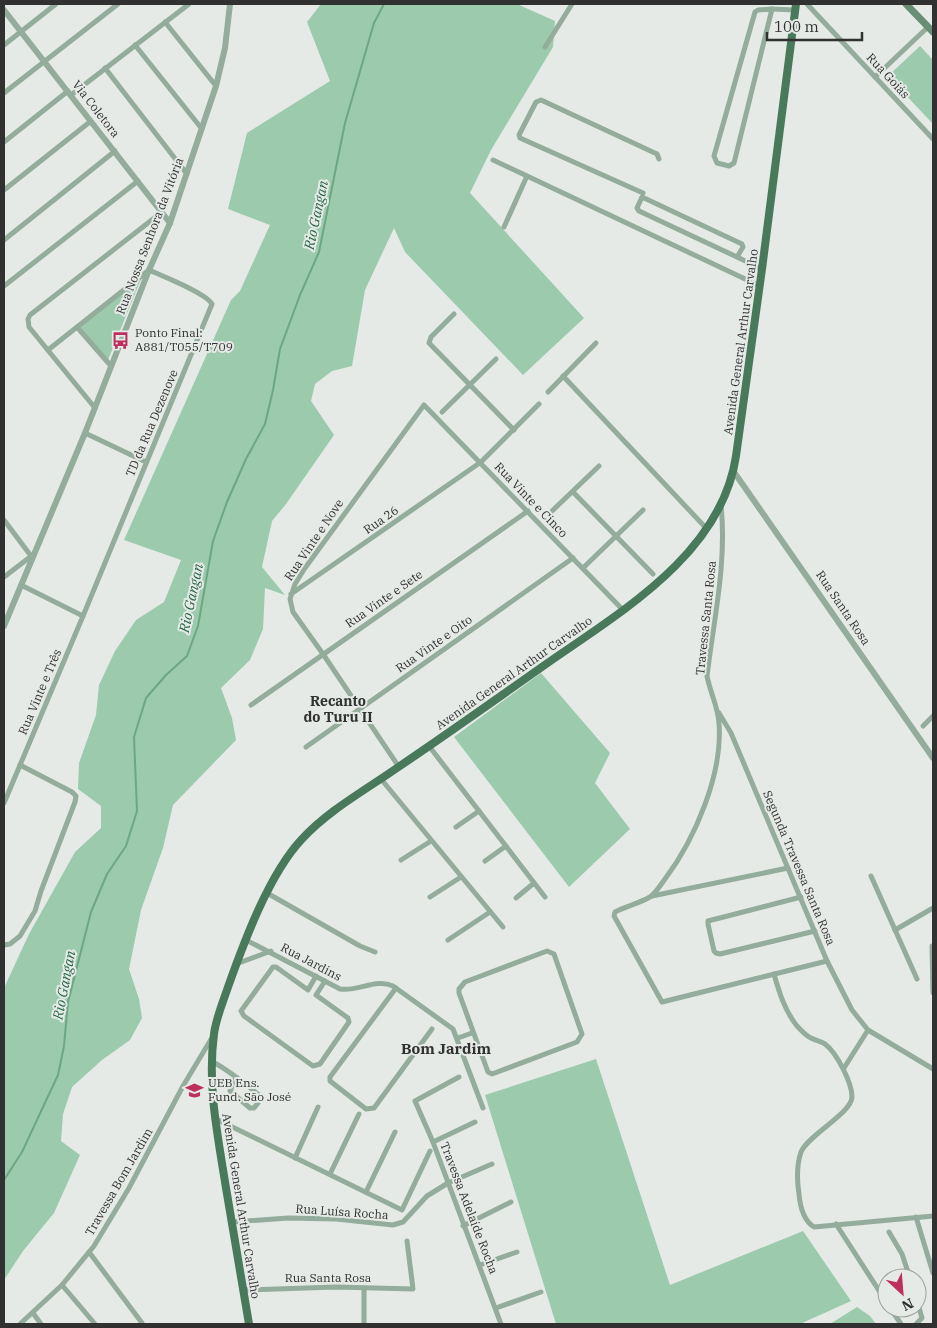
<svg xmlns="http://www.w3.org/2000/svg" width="937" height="1328" viewBox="0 0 937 1328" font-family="'IBM Plex Serif',serif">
	<rect width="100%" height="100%" fill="#e5eae6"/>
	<g fill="#9ccaac">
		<path d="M321,4H517L555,21L553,47L491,150L470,193L584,318L523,375L405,252L394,228L365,290L352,366L332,371L315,384L311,401L334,435L286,504L272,521L262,567L285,595L265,588L263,629L250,660L221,688L232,718L236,740L173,805L163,848L141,910L129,969L139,999L142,1018L130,1040L102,1060L72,1087L63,1114L61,1141L80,1155L54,1213L23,1251L4,1280V988L29,934L75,852L101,828V806L78,789L79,763L96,715L99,685L115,651L136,620L164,602L181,560L124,540L231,300L240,291L270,225L228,209L247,133L330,81L307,22Z"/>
		<path d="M920,46L933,60V124L888,76Z"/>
		<path d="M141,279L108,360L80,327Z"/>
		<path d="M541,673L610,753L595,783L630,829L569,887L454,737Z"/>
		<path d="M596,1059L670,1285L803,1231L851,1301L800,1324H556L485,1095Z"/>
		<path d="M857,1307L870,1316L876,1324H830Z"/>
	</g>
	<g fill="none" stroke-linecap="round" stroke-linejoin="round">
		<path stroke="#6da782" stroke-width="2" d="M4,1180L22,1152L58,1075L64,1046L68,1002L91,912L107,874L126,846L137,811L134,737L146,698L166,675L187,656L198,626L213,541L227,502L246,459L265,424L273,390L280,349L300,295L319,252L345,123L374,23L384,4"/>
		<g stroke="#93ac9b" stroke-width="5">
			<path d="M807,4L933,139"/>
			<path d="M772,9L734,163L729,166L717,163L714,156L755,12L758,10Z"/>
			<path d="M772,9L795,10"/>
			<path d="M165,22L216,86"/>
			<path d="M4,45L56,4"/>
			<path d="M135,45L202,129"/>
			<path d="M545,47L572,4"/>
			<path d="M105,68L187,174"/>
			<path d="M875,77L928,27"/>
			<path d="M4,93L118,4"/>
			<path d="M71,95L189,4"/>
			<path d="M4,142L68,91"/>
			<path d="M493,160L760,286"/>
			<path d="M4,190L91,121"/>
			<path d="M643,193L520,138L519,135L536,102L541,100L657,154L659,159"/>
			<path d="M504,227L527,176"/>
			<path d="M4,240L115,151"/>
			<path d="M737,257L743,247L742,244L642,197L637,208L639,211L737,257L762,269"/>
			<path d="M4,286L138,181"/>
			<path d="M454,314L431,337L429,343L514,430"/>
			<path d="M77,327L111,366"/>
			<path d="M563,376L706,528"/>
			<path d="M548,392L596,343"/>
			<path d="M95,408L29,327L28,319L30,315L162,212"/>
			<path d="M442,412L496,359"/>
			<path d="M85,433L146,462"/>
			<path d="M573,492L653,574"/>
			<path d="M721,505C727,563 714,618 707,676C710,692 718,707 719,723C723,774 695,839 665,879C661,884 656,893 650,897C640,903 627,906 615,912L614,916L662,1002L827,961"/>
			<path d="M551,512L599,466"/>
			<path d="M4,520L31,556"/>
			<path d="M583,568L643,510"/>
			<path d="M4,577L34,554"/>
			<path d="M21,585L83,616"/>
			<path d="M291,594L481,462L539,404"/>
			<path d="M251,705L528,511"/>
			<path d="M719,713L731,733L827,961L852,1010L868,1030L933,1069"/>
			<path d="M923,726L933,716"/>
			<path d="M429,746L545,897"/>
			<path d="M306,747L573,558"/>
			<path d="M399,767L323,654L293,612L290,599L295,584L305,568L424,405L623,610"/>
			<path d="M381,779L503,927"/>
			<path d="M4,803L83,616L212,304C206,293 162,276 149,270L48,350"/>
			<path d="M456,827L479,811"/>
			<path d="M401,860L431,841"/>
			<path d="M485,861L506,846"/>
			<path d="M871,876L917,979"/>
			<path d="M267,893L360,946L375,952"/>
			<path d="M652,896L788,868"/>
			<path d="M430,897L461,877"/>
			<path d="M801,897L708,921V924L714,951L716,953L720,954L815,931"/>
			<path d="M516,898L534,883"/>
			<path d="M895,930L933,908"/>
			<path d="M246,940L340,989C358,992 376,978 393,986L453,1029L483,1108"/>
			<path d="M448,940L490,912"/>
			<path d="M4,945L10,944L20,936L35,911L41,891L75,802L76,796L72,792L20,765"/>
			<path d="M932,946L933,993"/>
			<path d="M547,951L554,954L582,1034L577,1042L492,1074L488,1072L459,993V989L465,982Z"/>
			<path d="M236,964L271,951"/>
			<path d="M774,974C779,992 785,1011 797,1026C801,1030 806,1036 811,1038C816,1041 821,1041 825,1044C837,1053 852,1083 852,1097C851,1114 808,1135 801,1152C797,1164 797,1181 799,1194C800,1206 803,1220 814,1227L933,1216"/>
			<path d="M316,976L308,990L276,967H273L241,1011L244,1016L313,1066L320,1064L349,1022L348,1018L316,995L325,981"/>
			<path d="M396,988L330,1077V1081L366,1109L374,1108L432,1029"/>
			<path d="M458,1038L472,1033"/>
			<path d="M213,1062C230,1071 244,1083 259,1095L261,1099L254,1108H250L230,1091L236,1077"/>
			<path d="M844,1068L868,1030"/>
			<path d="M459,1077L415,1101L433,1142L501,1324"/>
			<path d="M214,1118L402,1210L430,1151"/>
			<path d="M433,1142L475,1122"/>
			<path d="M295,1158L318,1107"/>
			<path d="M330,1174L359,1114"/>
			<path d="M366,1192L395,1132"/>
			<path d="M916,1217L933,1273"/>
			<path d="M232,1222L288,1218L336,1219L393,1225L403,1222L427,1196L448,1183L492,1164"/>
			<path d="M836,1224L887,1303"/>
			<path d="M463,1226L511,1202"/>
			<path d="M889,1232L902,1254L910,1278"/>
			<path d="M89,1252L142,1323"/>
			<path d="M480,1265L517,1252"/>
			<path d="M62,1285L95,1324"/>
			<path d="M364,1288V1324"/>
			<path d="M243,1290L336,1287L413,1289L407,1241"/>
			<path d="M496,1308L541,1292"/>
			<path d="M890,1308L901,1324"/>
			<path d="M33,1313L41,1324"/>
			<path d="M20,1324L62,1285L94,1246L129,1188L183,1086L213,1036"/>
			<path d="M916,1324L922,1318L917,1301"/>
		</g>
		<g stroke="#93ac9b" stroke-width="6">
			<path d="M4,10L170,223"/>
			<path d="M734,472L933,758"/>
			<path d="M4,626L85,433L149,270L170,223L216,86L225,48L230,4"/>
		</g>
		<path stroke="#698e76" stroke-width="7" d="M906,4L933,32"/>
		<path stroke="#49795b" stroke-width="8" d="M249,1324C241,1279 234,1233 226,1188C218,1137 207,1086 214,1034C216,1018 223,1002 228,987C244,942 269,874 302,839C328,811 362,792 394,770C443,737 491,703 539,669C615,615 721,557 736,456L762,269L796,4"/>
	</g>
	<defs>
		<symbol id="bus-bare" viewBox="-9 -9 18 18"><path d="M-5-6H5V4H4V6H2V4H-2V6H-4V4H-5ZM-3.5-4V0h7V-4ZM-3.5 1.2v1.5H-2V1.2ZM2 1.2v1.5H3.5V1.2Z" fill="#bd2f5f" stroke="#e5eae6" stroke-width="2.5" paint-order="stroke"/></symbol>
		<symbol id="school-bare" viewBox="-9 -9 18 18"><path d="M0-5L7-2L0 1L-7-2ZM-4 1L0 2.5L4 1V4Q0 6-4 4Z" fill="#bd2f5f" stroke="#e5eae6" stroke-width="2.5" paint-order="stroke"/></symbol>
	</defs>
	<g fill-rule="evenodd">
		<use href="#bus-bare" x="108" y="328" width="25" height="25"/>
		<use href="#school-bare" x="182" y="1078" width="25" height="25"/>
	</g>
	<g text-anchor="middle" stroke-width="4" stroke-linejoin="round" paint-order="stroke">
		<g font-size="12" fill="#303130" stroke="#e5eae6">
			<text transform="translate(888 76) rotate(47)" y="4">Rua Goiás</text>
			<text transform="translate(96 109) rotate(52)" y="4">Via Coletora</text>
			<text transform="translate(150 236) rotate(-69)" y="4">Rua Nossa Senhora da Vitória</text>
			<text transform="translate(741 342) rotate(-82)" y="4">Avenida General Arthur Carvalho</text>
			<text transform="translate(152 423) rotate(-67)" y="4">TD da Rua Dezenove</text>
			<text transform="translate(531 500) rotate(46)" y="4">Rua Vinte e Cinco</text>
			<text transform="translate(381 520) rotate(-35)" y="4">Rua 26</text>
			<text transform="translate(314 540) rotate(-56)" y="4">Rua Vinte e Nove</text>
			<text transform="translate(384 599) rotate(-35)" y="4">Rua Vinte e Sete</text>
			<text transform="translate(843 608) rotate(56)" y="4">Rua Santa Rosa</text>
			<text transform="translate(706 618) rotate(-84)" y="4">Travessa Santa Rosa</text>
			<text transform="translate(434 644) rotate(-35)" y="4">Rua Vinte e Oito</text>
			<text transform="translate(514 673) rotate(-35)" y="4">Avenida General Arthur Carvalho</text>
			<text transform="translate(40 692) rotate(-67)" y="4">Rua Vinte e Três</text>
			<text transform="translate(799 868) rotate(67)" y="4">Segunda Travessa Santa Rosa</text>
			<text transform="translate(311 962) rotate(28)" y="4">Rua Jardins</text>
			<text transform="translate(119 1182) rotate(-60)" y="4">Travessa Bom Jardim</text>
			<text transform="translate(241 1206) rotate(81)" y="4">Avenida General Arthur Carvalho</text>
			<text transform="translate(469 1208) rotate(69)" y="4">Travessa Adelaíde Rocha</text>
			<text transform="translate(342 1212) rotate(4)" y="4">Rua Luísa Rocha</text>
			<text x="328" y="1282">Rua Santa Rosa</text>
		</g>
		<g font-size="12" fill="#303130" stroke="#e5eae6" text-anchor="start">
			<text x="135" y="337">Ponto Final:<tspan x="135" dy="14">A881/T055/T709</tspan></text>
			<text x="208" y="1087">UEB Ens.<tspan x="208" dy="14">Fund. São José</tspan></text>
		</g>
		<g font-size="14" font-style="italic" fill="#226440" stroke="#e5eae6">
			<text transform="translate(316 215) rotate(-78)" y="5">Rio Gangan</text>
			<text transform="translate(191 598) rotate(-78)" y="5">Rio Gangan</text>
			<text transform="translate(64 985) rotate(-79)" y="5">Rio Gangan</text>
		</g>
		<g font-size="14" font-weight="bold" fill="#303130" stroke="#e5eae6">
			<text x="338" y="706">Recanto<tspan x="338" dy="16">do Turu II</tspan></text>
		</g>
		<g font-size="15" font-weight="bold" fill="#303130" stroke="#e5eae6">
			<text x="446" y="1054">Bom Jardim</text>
		</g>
	</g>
	<rect width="937" height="1328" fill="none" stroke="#303130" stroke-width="10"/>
	<g transform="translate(902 1293) rotate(154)"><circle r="24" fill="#e5eae6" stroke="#9da09d"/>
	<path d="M0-4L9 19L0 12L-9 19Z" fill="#bd2f5f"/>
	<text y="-8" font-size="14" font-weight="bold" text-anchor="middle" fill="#303130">N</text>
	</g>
	<path d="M767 32v8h95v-8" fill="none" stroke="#303130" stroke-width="2.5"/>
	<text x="774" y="32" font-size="15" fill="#303130" stroke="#e5eae6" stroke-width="4" paint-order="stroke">100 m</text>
</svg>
